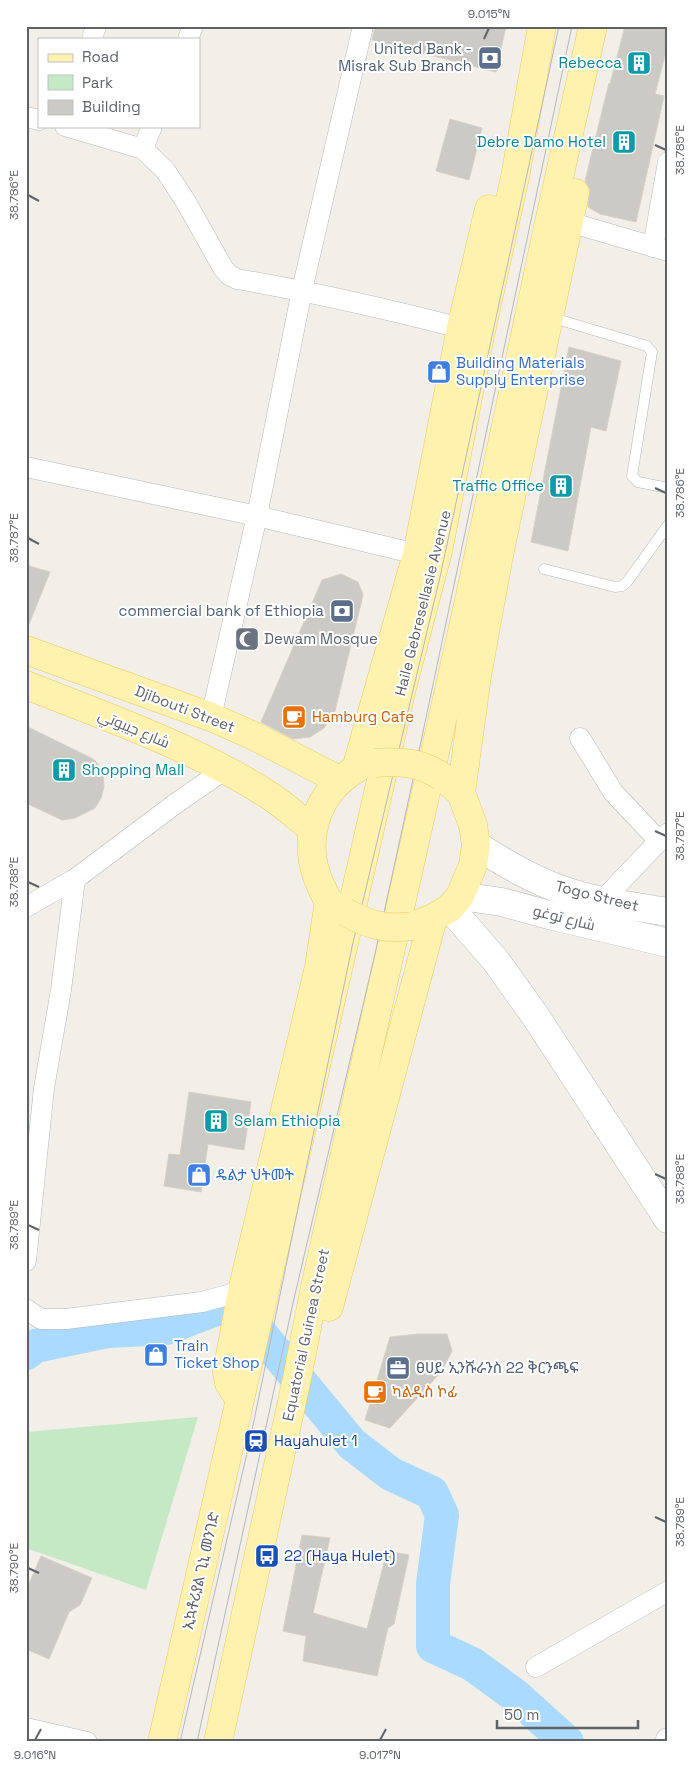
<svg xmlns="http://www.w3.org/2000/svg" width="694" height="1768" viewBox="0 0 694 1768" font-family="'Space Grotesk',Cairo,'Noto Sans Ethiopic',sans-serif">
	<rect width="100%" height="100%" fill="#f1efe8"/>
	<path fill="#c5e8c5" d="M198,1417L146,1590L26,1548V1432Z"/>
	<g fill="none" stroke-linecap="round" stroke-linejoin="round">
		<path stroke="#aadaff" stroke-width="34" d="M26,1353L35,1346L107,1331L167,1328L216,1309H240L352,1444L391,1474L432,1493L442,1515L433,1584V1646L472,1664L516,1696L567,1742"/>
	</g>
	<g fill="#cccac5" stroke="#d6d1c6">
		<path d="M375,26H506L496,72L372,40Z"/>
		<path d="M625,26H668V44L655,94L664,96L636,222L600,214L588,207L590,189L585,181L609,83L610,84Z"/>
		<path d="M450,119L482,128L469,180L436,171Z"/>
		<path d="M569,347L621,361L606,431L591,427L568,551L531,542Z"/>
		<path d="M26,565L50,572L27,629H26Z"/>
		<path d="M341,574L358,582L363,595L335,711L324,728L310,737L293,739L261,722L322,580Z"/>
		<path d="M26,726L93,759L99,765L103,774L104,787L101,798L95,808L75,818L62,820L26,803Z"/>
		<path d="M189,1092L251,1102L244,1150L208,1144L201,1192L164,1186L169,1154L180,1155Z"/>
		<path d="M418,1334H447L452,1351L441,1372L390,1428L365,1420L390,1337Z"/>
		<path d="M302,1535L330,1538L313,1613L367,1629L387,1551L409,1555L394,1624L388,1628L377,1676L303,1661L306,1636L283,1631Z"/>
		<path d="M41,1556L92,1578L80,1605L69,1612L49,1659L26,1649V1591Z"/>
	</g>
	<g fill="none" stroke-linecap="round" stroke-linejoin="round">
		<defs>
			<g id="lane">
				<path d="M550,317L647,346L652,352L632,476L638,482L668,488"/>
				<path d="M544,569L615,587L622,586L627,582L668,525"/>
			</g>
			<g id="street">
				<path d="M92,39L96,26"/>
				<path d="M188,39L193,26"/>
				<path d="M26,117L39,120"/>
				<path d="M65,126L143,149L165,170L186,202L223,268L229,275L237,279C313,292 387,309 461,328"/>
				<path d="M143,149L152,126"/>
				<path d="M569,222L668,251"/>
				<path d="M653,247L668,162"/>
				<path d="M26,467L257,516L417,554"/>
				<path d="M211,717L257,516L302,290L363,26"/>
				<path d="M580,738L613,792L659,841"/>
				<path d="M602,901L659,841L668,833"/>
				<path d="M26,907L75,879L175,804L224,770"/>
				<path d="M26,1261L44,1088L61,990L75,879"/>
				<path d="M26,1309L41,1319H66L202,1302L242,1291"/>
				<path d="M536,1667L668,1591"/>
				<path d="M26,1728L87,1742"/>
				<path d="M666,1739L668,1738"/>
			</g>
			<g id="secondary">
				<path d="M476,845C503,862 531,879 562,890C595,902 633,906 668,912"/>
				<path d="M460,896L502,902L553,916L668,943"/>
				<path d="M450,908L496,961L536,1017L668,1219"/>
			</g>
			<g id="primary">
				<path d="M26,650L211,717L256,737L339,780"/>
				<path d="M26,685C107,717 193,747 267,794C283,804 297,817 312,829"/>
				<path d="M356,769L417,554L461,328L489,209"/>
				<path d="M461,793L477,676L499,555L575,193"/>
				<path d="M344,911C339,908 331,905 328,900C325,896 323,890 321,886C301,844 314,796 353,771"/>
				<path d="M417,924L433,918L450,908L460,896L473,865L476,845L473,825L461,793L447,781"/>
				<path d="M329,1307L433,918"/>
				<path d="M236,1394L229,1383L227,1372L242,1291L319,967L329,901"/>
				<path d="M162,1742L402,688L438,551L480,336L515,177L542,26"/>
				<path d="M218,1742L296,1383L315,1287L470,596L546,236L593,26"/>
			</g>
		</defs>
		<use href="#lane" stroke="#b5b8bc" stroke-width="11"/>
		<use href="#street" stroke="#b5b8bc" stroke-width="21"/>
		<use href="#secondary" stroke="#b6babf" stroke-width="29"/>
		<use href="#primary" stroke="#f2c960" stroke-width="29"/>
		<use href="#lane" stroke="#fff" stroke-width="10"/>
		<use href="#street" stroke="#fff" stroke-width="20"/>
		<use href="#secondary" stroke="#fff" stroke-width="28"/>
		<use href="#primary" stroke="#fff2af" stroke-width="28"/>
		<g stroke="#b6b7b8" stroke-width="1">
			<path d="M180,1742L250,1440L352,947L440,577L559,26"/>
			<path d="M197,1742L293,1303L375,954L412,784L572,26"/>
		</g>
		<defs>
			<g id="primary-bridge">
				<path d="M375,763C400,761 421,762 442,777"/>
				<path d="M345,912C370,925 385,930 413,926"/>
			</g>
		</defs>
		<use href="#primary-bridge" stroke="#f2c960" stroke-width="29" stroke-linecap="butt"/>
		<use href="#primary-bridge" stroke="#fff2af" stroke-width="28"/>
	</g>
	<path fill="none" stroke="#5f6368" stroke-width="2" d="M484,39L489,28M655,145L666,150M28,195L39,201M655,488L666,493M28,538L39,544M655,831L666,836M28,882L39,887M655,1174L666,1179M28,1225L39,1230M655,1517L666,1522M28,1568L39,1573M35,1740L41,1729M380,1740L386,1729"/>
	<defs>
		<symbol id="bank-square" viewBox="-11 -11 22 22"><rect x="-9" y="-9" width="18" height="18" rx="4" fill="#5c6f8a" stroke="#fff"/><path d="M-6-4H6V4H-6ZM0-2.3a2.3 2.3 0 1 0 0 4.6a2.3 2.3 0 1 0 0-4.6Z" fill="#fff"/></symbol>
		<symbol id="building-square" viewBox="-11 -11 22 22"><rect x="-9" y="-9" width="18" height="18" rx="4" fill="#0f9aa8" stroke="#fff"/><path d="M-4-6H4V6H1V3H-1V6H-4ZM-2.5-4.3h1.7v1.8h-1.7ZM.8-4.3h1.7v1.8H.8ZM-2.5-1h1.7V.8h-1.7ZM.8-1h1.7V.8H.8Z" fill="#fff"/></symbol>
		<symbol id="shop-square" viewBox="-11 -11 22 22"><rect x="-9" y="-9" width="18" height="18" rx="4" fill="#3f7fe0" stroke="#fff"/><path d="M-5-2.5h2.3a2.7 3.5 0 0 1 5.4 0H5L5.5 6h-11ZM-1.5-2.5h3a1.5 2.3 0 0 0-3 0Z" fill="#fff"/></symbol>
		<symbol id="mosque-square" viewBox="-11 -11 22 22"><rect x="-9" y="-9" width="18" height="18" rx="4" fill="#6b7280" stroke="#fff"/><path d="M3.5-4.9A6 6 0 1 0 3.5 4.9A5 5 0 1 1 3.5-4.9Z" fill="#fff"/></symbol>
		<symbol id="cafe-square" viewBox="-11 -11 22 22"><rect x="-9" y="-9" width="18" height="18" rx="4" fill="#e8710a" stroke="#fff"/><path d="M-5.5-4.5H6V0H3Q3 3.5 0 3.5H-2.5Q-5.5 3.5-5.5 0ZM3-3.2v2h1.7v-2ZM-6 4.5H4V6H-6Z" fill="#fff"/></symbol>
		<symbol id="office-square" viewBox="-11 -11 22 22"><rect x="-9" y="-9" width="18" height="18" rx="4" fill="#5c6f8a" stroke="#fff"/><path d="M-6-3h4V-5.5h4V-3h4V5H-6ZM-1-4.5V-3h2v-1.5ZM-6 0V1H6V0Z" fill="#fff"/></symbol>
		<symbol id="station-square" viewBox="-11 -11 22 22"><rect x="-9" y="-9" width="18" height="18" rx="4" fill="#1a4fb4" stroke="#fff"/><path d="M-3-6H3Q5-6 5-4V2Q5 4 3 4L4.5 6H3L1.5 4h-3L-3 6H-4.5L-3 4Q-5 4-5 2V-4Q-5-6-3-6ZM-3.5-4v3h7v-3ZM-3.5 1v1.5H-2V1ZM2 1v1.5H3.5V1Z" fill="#fff"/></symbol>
		<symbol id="bus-square" viewBox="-11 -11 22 22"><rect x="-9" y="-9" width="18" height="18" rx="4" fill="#1a4fb4" stroke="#fff"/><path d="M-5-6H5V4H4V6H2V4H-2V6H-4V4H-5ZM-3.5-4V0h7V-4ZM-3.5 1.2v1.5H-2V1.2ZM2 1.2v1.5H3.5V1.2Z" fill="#fff"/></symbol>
	</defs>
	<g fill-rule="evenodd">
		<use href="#bank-square" x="476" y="44" width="28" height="28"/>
		<use href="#building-square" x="625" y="49" width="28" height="28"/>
		<use href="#building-square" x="610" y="128" width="28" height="28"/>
		<use href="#shop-square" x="425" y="358" width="28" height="28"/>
		<use href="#building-square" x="547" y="472" width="28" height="28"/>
		<use href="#bank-square" x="328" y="597" width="28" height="28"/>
		<use href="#mosque-square" x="233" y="625" width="28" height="28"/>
		<use href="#cafe-square" x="280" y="703" width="28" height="28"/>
		<use href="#building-square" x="50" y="756" width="28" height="28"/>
		<use href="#building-square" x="202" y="1107" width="28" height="28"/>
		<use href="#shop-square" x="185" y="1161" width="28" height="28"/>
		<use href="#shop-square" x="142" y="1341" width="28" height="28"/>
		<use href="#office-square" x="384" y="1354" width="28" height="28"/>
		<use href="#cafe-square" x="361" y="1378" width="28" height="28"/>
		<use href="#station-square" x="242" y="1427" width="28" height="28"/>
		<use href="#bus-square" x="253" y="1542" width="28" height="28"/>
	</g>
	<g text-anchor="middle" stroke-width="4" stroke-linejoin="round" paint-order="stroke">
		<g font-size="15" fill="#4e5e75" stroke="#fff" text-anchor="end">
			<text x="472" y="54">United Bank -<tspan x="472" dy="17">Misrak Sub Branch</tspan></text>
			<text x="324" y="616">commercial bank of Ethiopia</text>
			<text x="416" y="1373" text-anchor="start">ፀሀይ ኢንሹራንስ 22 ቅርንጫፍ</text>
		</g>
		<g font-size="15" fill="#0d838f" stroke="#fff" text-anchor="end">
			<text x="622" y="68">Rebecca</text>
			<text x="606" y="147">Debre Damo Hotel</text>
			<text x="544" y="491">Traffic Office</text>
			<text x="82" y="775" text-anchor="start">Shopping Mall</text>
			<text x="234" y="1126" text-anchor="start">Selam Ethiopia</text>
		</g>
		<g font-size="15" fill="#366cbe" stroke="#fff" text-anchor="start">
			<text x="456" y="368">Building Materials<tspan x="456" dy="17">Supply Enterprise</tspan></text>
			<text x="216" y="1180">ዴልታ ህትመት</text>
			<text x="174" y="1351">Train<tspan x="174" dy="17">Ticket Shop</tspan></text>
		</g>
		<g font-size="15" fill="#5f6368" stroke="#fff">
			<text transform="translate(423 603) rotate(-76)" y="5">Haile Gebresellasie Avenue</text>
			<text transform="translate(185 709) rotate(21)" y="5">Djibouti Street</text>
			<text transform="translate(134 729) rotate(23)" y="5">شارع جيبوتي</text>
			<text transform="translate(597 896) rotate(14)" y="5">Togo Street</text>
			<text transform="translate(564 918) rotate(14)" y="5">شارع توغو</text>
			<text transform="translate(306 1335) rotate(-78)" y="5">Equatorial Guinea Street</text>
			<text transform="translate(201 1571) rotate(-77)" y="5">ኢኳቶሪያል ጊኒ መንገድ</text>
		</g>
		<g font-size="15" fill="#5b616d" stroke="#fff" text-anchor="start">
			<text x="264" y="644">Dewam Mosque</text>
		</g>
		<g font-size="15" fill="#c56008" stroke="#fff" text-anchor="start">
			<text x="312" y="722">Hamburg Cafe</text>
			<text x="392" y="1397">ካልዲስ ኮፊ</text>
		</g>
		<g font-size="15" fill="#164399" stroke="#fff" text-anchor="start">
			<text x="274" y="1446">Hayahulet 1</text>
			<text x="284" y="1561">22 (Haya Hulet)</text>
		</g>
	</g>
	<rect width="694" height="1768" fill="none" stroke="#ffffff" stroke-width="55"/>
	<rect x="38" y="38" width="162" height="90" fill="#ffffff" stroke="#bfc1c3"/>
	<rect x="48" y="54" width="25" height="8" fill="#fff2af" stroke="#bfc1c3"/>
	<text x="82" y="62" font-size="15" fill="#5f6368">Road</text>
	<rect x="48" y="75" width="25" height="15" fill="#c5e8c5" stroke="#bfc1c3"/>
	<text x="82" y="88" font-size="15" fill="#5f6368">Park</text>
	<rect x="48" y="100" width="25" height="15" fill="#cccac5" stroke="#bfc1c3"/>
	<text x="82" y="112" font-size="15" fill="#5f6368">Building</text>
	<path d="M497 1720v8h141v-8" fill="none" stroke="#5f6368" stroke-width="2.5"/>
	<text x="504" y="1720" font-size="15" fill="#5f6368" stroke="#ffffff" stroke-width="4" paint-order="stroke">50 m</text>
	<rect x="28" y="28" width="638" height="1712" fill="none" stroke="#5f6368" stroke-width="2"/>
	<g font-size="12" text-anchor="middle" fill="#5f6368">
		<text x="489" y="18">9.015°N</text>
		<text transform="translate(680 150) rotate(-90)" y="4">38.785°E</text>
		<text transform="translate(14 195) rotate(-90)" y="4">38.786°E</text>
		<text transform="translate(680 493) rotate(-90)" y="4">38.786°E</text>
		<text transform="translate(14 538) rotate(-90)" y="4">38.787°E</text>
		<text transform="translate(680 836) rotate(-90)" y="4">38.787°E</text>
		<text transform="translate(14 882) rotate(-90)" y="4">38.788°E</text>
		<text transform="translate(680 1179) rotate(-90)" y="4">38.788°E</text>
		<text transform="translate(14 1225) rotate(-90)" y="4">38.789°E</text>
		<text transform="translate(680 1522) rotate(-90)" y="4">38.789°E</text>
		<text transform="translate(14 1568) rotate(-90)" y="4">38.790°E</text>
		<text x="35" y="1759">9.016°N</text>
		<text x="380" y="1759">9.017°N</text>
	</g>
</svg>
